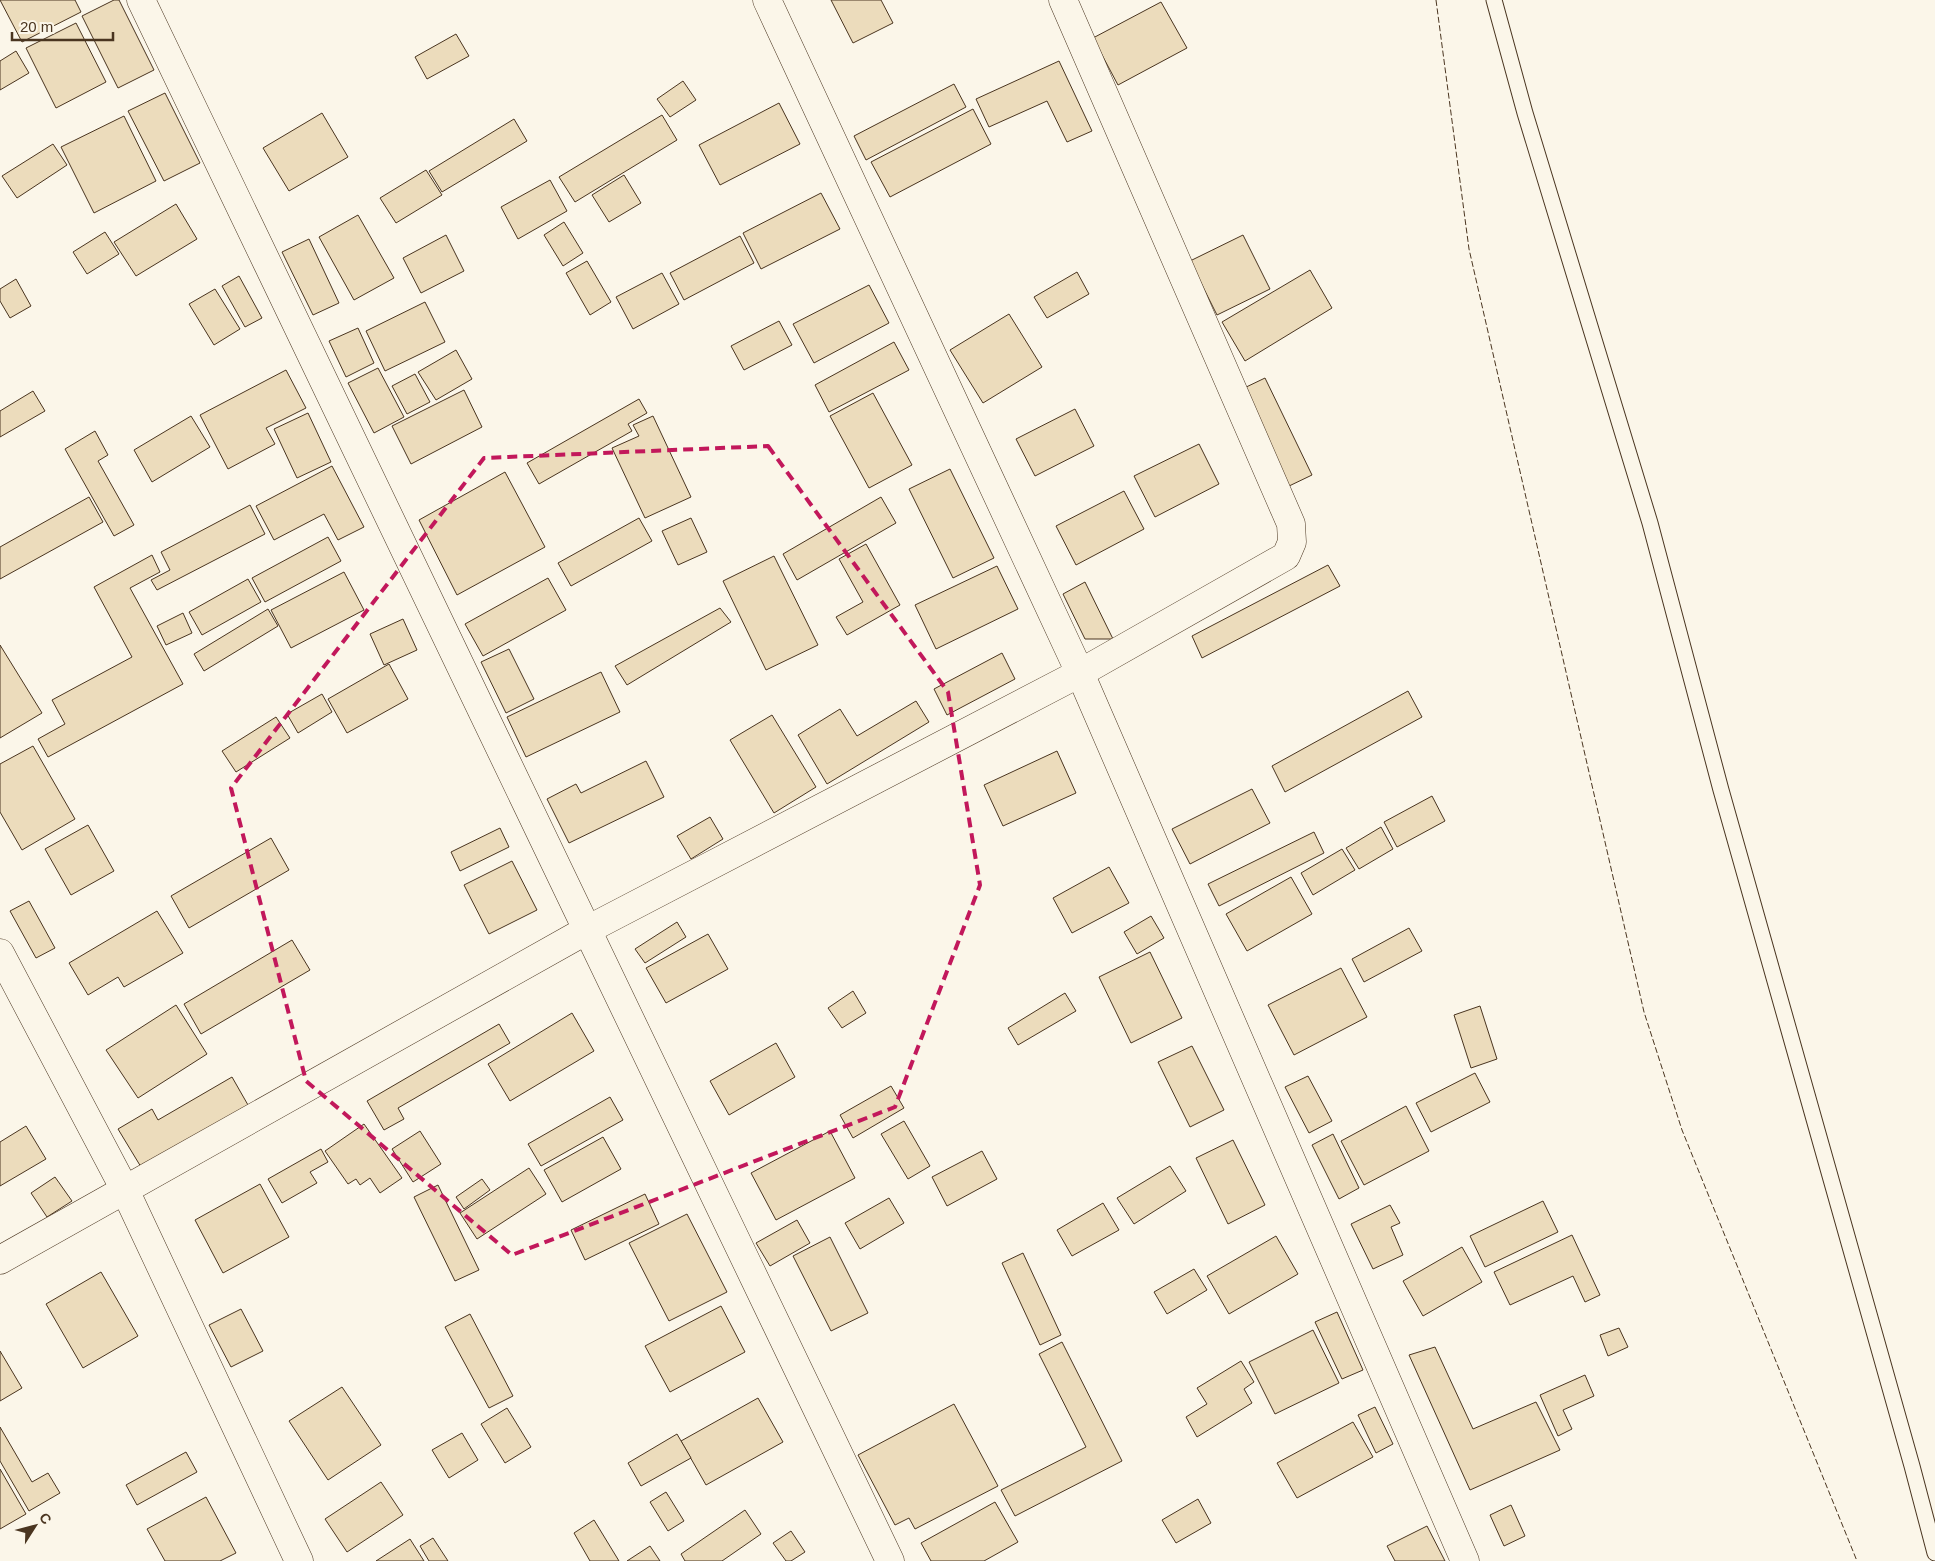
<svg xmlns="http://www.w3.org/2000/svg" width="1935" height="1561" viewBox="0 0 1935 1561" font-family="Arial,sans-serif">
	<rect width="100%" height="100%" fill="#fbf6e9"/>
	<g fill="#ecdcbc" stroke="#4a3520">
		<path d="M0,0H75L81,12L22,42Z"/>
		<path d="M114,0H119L154,70L118,88L82,16Z"/>
		<path d="M831,0H881L893,23L853,43Z"/>
		<path d="M1161,2L1187,48L1118,85L1093,38Z"/>
		<path d="M76,23L106,82L56,108L26,48Z"/>
		<path d="M456,34L469,56L427,79L415,57Z"/>
		<path d="M16,51L29,73L0,90V61Z"/>
		<path d="M1059,61L1092,131L1067,142L1047,101L989,127L976,99Z"/>
		<path d="M683,81L696,100L670,117L657,99Z"/>
		<path d="M954,84L966,107L866,160L854,136Z"/>
		<path d="M165,93L200,163L164,181L128,111Z"/>
		<path d="M779,103L800,144L720,185L699,145Z"/>
		<path d="M973,109L991,144L890,197L871,162Z"/>
		<path d="M322,113L348,157L289,191L263,148Z"/>
		<path d="M662,115L677,140L575,202L559,177Z"/>
		<path d="M124,116L156,181L94,213L61,147Z"/>
		<path d="M514,119L527,141L442,192L429,171Z"/>
		<path d="M53,144L67,165L17,198L2,176Z"/>
		<path d="M426,170L442,195L396,223L380,198Z"/>
		<path d="M624,175L641,203L609,222L592,195Z"/>
		<path d="M550,180L567,211L518,239L501,207Z"/>
		<path d="M821,193L840,229L761,269L743,233Z"/>
		<path d="M176,204L197,239L136,276L114,242Z"/>
		<path d="M358,215L394,278L354,300L319,237Z"/>
		<path d="M564,222L583,253L563,266L544,235Z"/>
		<path d="M105,232L119,254L87,274L73,252Z"/>
		<path d="M446,235L464,271L421,293L403,258Z"/>
		<path d="M1243,235L1270,289L1217,315L1190,261Z"/>
		<path d="M740,236L754,263L684,300L670,273Z"/>
		<path d="M309,239L339,303L313,315L282,252Z"/>
		<path d="M587,261L611,302L590,315L566,273Z"/>
		<path d="M1310,270L1332,308L1245,361L1222,322Z"/>
		<path d="M1077,272L1089,294L1047,318L1034,297Z"/>
		<path d="M662,273L679,304L633,329L616,297Z"/>
		<path d="M239,276L262,318L245,327L222,286Z"/>
		<path d="M16,279L31,306L10,318L0,301V289Z"/>
		<path d="M869,285L889,323L814,363L793,324Z"/>
		<path d="M215,289L240,329L214,345L189,304Z"/>
		<path d="M425,302L445,342L385,371L366,331Z"/>
		<path d="M1009,314L1042,367L983,403L950,350Z"/>
		<path d="M779,321L792,345L744,370L731,346Z"/>
		<path d="M358,328L374,363L346,377L329,341Z"/>
		<path d="M894,342L909,370L829,412L815,385Z"/>
		<path d="M456,350L472,379L436,400L418,372Z"/>
		<path d="M378,368L404,417L374,433L348,383Z"/>
		<path d="M286,370L306,408L266,428L275,444L228,469L200,415Z"/>
		<path d="M415,374L430,402L407,414L392,386Z"/>
		<path d="M1265,378L1312,475L1287,487L1240,390Z"/>
		<path d="M464,390L482,427L411,464L392,426Z"/>
		<path d="M33,391L45,411L0,437V411Z"/>
		<path d="M873,393L912,465L869,488L830,416Z"/>
		<path d="M639,399L647,413L628,424L632,431L539,484L527,463Z"/>
		<path d="M1075,409L1094,446L1035,476L1016,439Z"/>
		<path d="M308,413L331,462L297,478L274,429Z"/>
		<path d="M191,416L210,447L152,482L134,450Z"/>
		<path d="M653,416L691,497L645,518L612,448L639,436L633,425Z"/>
		<path d="M95,431L108,455L98,461L134,525L114,536L65,449Z"/>
		<path d="M1199,444L1219,484L1155,517L1134,476Z"/>
		<path d="M332,466L364,527L338,540L324,514L274,540L256,506Z"/>
		<path d="M950,469L994,558L953,578L909,489Z"/>
		<path d="M505,472L545,547L457,595L419,520Z"/>
		<path d="M1124,491L1144,529L1076,565L1056,526Z"/>
		<path d="M89,497L103,522L0,579V547Z"/>
		<path d="M881,497L896,523L797,580L783,554Z"/>
		<path d="M250,505L265,534L157,590L151,580L170,570L161,552Z"/>
		<path d="M639,518L652,541L571,586L558,563Z"/>
		<path d="M691,518L707,552L678,565L662,531Z"/>
		<path d="M328,537L341,561L265,602L252,578Z"/>
		<path d="M866,544L900,605L847,635L836,617L863,602L839,559Z"/>
		<path d="M152,555L160,572L130,588L183,684L48,757L38,739L65,724L52,700L132,657L94,587Z"/>
		<path d="M774,556L818,645L766,670L723,581Z"/>
		<path d="M1328,565L1340,586L1202,658L1192,636Z"/>
		<path d="M997,566L1018,609L936,649L915,605Z"/>
		<path d="M344,572L364,610L291,648L271,610Z"/>
		<path d="M548,578L566,610L483,656L465,624Z"/>
		<path d="M248,579L261,602L202,635L189,612Z"/>
		<path d="M1085,582L1113,639H1085L1063,594Z"/>
		<path d="M720,608L731,622L627,685L615,666Z"/>
		<path d="M268,609L278,626L204,671L194,654Z"/>
		<path d="M183,613L192,633L166,645L157,626Z"/>
		<path d="M403,619L417,650L384,665L370,634Z"/>
		<path d="M0,645L42,713L0,738Z"/>
		<path d="M509,649L534,699L506,713L481,662Z"/>
		<path d="M1002,653L1015,679L947,715L934,689Z"/>
		<path d="M389,664L408,699L347,733L328,699Z"/>
		<path d="M601,672L620,712L526,757L507,717Z"/>
		<path d="M1408,691L1422,717L1285,792L1272,766Z"/>
		<path d="M322,694L332,712L298,733L287,714Z"/>
		<path d="M916,701L929,722L827,784L798,735L840,709L857,736Z"/>
		<path d="M772,715L816,787L774,813L730,740Z"/>
		<path d="M276,717L290,738L236,772L222,751Z"/>
		<path d="M33,746L75,819L22,850L0,812V764Z"/>
		<path d="M1057,751L1076,793L1003,826L984,785Z"/>
		<path d="M646,761L664,797L569,843L547,799L576,784L581,793Z"/>
		<path d="M1252,789L1270,823L1190,864L1172,829Z"/>
		<path d="M1432,796L1445,821L1397,847L1384,822Z"/>
		<path d="M710,817L723,839L691,859L677,836Z"/>
		<path d="M88,825L114,871L71,895L45,849Z"/>
		<path d="M1381,827L1393,849L1359,869L1346,848Z"/>
		<path d="M500,828L509,847L460,871L451,852Z"/>
		<path d="M1314,832L1324,853L1219,906L1208,884Z"/>
		<path d="M271,838L289,870L189,928L171,896Z"/>
		<path d="M1342,849L1355,870L1313,895L1301,873Z"/>
		<path d="M512,861L537,910L489,934L464,885Z"/>
		<path d="M1109,867L1129,903L1072,933L1053,898Z"/>
		<path d="M1291,877L1312,914L1247,951L1226,914Z"/>
		<path d="M29,901L55,948L36,958L10,911Z"/>
		<path d="M157,911L183,953L124,987L118,977L88,995L69,963Z"/>
		<path d="M1151,916L1164,938L1137,954L1124,932Z"/>
		<path d="M677,922L686,937L645,963L635,949Z"/>
		<path d="M1409,928L1422,951L1364,982L1352,959Z"/>
		<path d="M708,934L728,969L666,1003L646,968Z"/>
		<path d="M292,940L310,970L201,1034L184,1004Z"/>
		<path d="M1150,952L1182,1018L1131,1043L1099,977Z"/>
		<path d="M1341,968L1367,1017L1294,1055L1268,1005Z"/>
		<path d="M853,991L866,1013L842,1028L828,1008Z"/>
		<path d="M1065,993L1076,1011L1018,1045L1008,1028Z"/>
		<path d="M176,1005L207,1054L138,1098L106,1050Z"/>
		<path d="M1480,1006L1497,1059L1471,1068L1454,1015Z"/>
		<path d="M572,1013L594,1051L510,1101L488,1064Z"/>
		<path d="M499,1024L510,1043L398,1108L404,1119L384,1130L367,1101Z"/>
		<path d="M776,1043L795,1077L729,1115L710,1081Z"/>
		<path d="M1192,1046L1224,1110L1190,1127L1158,1062Z"/>
		<path d="M1475,1073L1490,1102L1431,1132L1416,1103Z"/>
		<path d="M1308,1076L1332,1121L1309,1133L1285,1087Z"/>
		<path d="M232,1077L248,1105L141,1167L118,1129L152,1109L158,1120Z"/>
		<path d="M891,1086L904,1108L853,1138L840,1115Z"/>
		<path d="M610,1097L623,1120L541,1166L528,1144Z"/>
		<path d="M1406,1106L1429,1151L1364,1185L1341,1141Z"/>
		<path d="M904,1121L930,1166L908,1179L881,1134Z"/>
		<path d="M364,1124L402,1178L380,1193L370,1178L360,1185L356,1179L348,1184L325,1151Z"/>
		<path d="M26,1126L46,1159L0,1186V1142Z"/>
		<path d="M420,1131L441,1164L413,1182L392,1149Z"/>
		<path d="M830,1131L855,1178L776,1220L751,1173Z"/>
		<path d="M1333,1134L1359,1188L1339,1199L1312,1145Z"/>
		<path d="M603,1137L621,1169L562,1202L544,1170Z"/>
		<path d="M1233,1140L1265,1205L1228,1224L1196,1158Z"/>
		<path d="M321,1149L328,1162L310,1172L317,1183L282,1203L268,1179Z"/>
		<path d="M982,1151L997,1179L947,1206L932,1177Z"/>
		<path d="M1170,1166L1186,1191L1134,1224L1117,1198Z"/>
		<path d="M529,1168L546,1194L477,1239L460,1213Z"/>
		<path d="M55,1177L72,1201L47,1217L31,1193Z"/>
		<path d="M482,1179L490,1190L464,1209L456,1197Z"/>
		<path d="M260,1184L289,1237L223,1273L195,1220Z"/>
		<path d="M438,1185L479,1270L455,1281L414,1197Z"/>
		<path d="M645,1194L659,1224L585,1260L571,1230Z"/>
		<path d="M889,1198L904,1223L860,1249L845,1223Z"/>
		<path d="M1543,1201L1558,1232L1485,1267L1470,1236Z"/>
		<path d="M1103,1203L1119,1230L1072,1256L1057,1230Z"/>
		<path d="M1390,1205L1400,1223L1391,1227L1403,1255L1373,1269L1351,1224Z"/>
		<path d="M687,1214L727,1292L669,1321L629,1243Z"/>
		<path d="M797,1220L810,1243L770,1266L756,1243Z"/>
		<path d="M1572,1235L1600,1295L1585,1302L1573,1276L1510,1305L1494,1272Z"/>
		<path d="M1276,1236L1298,1274L1229,1314L1207,1276Z"/>
		<path d="M830,1237L868,1313L831,1331L793,1256Z"/>
		<path d="M1462,1247L1482,1282L1423,1316L1403,1281Z"/>
		<path d="M1023,1253L1061,1335L1040,1345L1002,1263Z"/>
		<path d="M1194,1269L1207,1290L1167,1314L1154,1292Z"/>
		<path d="M101,1272L138,1336L83,1368L46,1304Z"/>
		<path d="M721,1306L745,1352L670,1392L645,1346Z"/>
		<path d="M241,1309L263,1351L231,1367L209,1325Z"/>
		<path d="M1337,1312L1363,1370L1342,1379L1315,1322Z"/>
		<path d="M470,1314L513,1396L489,1408L445,1327Z"/>
		<path d="M1619,1328L1628,1347L1608,1356L1600,1335Z"/>
		<path d="M1313,1330L1339,1383L1275,1414L1249,1362Z"/>
		<path d="M1062,1342L1122,1461L1015,1516L1001,1490L1086,1447L1039,1354Z"/>
		<path d="M1435,1347L1473,1429L1536,1402L1560,1450L1470,1490L1409,1355Z"/>
		<path d="M0,1351L22,1388L0,1401Z"/>
		<path d="M1241,1361L1254,1382L1244,1389L1252,1403L1197,1437L1186,1417L1207,1404L1197,1388Z"/>
		<path d="M1585,1375L1594,1396L1563,1410L1572,1429L1558,1436L1540,1395Z"/>
		<path d="M342,1387L381,1445L328,1480L289,1421Z"/>
		<path d="M758,1398L783,1442L706,1485L681,1441Z"/>
		<path d="M954,1404L998,1486L915,1529L909,1518L895,1525L858,1455Z"/>
		<path d="M1375,1407L1393,1444L1376,1453L1358,1415Z"/>
		<path d="M507,1408L531,1447L505,1463L481,1424Z"/>
		<path d="M1353,1422L1373,1457L1297,1498L1277,1463Z"/>
		<path d="M0,1427L32,1482L48,1473L60,1493L29,1511L0,1461Z"/>
		<path d="M462,1433L478,1460L449,1478L432,1450Z"/>
		<path d="M677,1434L691,1458L641,1486L628,1463Z"/>
		<path d="M186,1452L197,1472L137,1505L126,1485Z"/>
		<path d="M0,1469L26,1514L0,1529Z"/>
		<path d="M381,1482L403,1515L347,1552L325,1519Z"/>
		<path d="M666,1492L684,1521L668,1531L650,1502Z"/>
		<path d="M206,1497L236,1553L220,1561H165L147,1529Z"/>
		<path d="M1198,1499L1211,1523L1176,1543L1162,1520Z"/>
		<path d="M995,1502L1018,1542L984,1561H931L921,1543Z"/>
		<path d="M1511,1505L1525,1536L1504,1546L1490,1515Z"/>
		<path d="M745,1510L761,1534L722,1561H685L681,1554Z"/>
		<path d="M594,1520L619,1561H590L574,1533Z"/>
		<path d="M1427,1526L1445,1561H1395L1387,1546Z"/>
		<path d="M791,1531L805,1552L791,1561H786L773,1543Z"/>
		<path d="M433,1538L448,1561H429L420,1546Z"/>
		<path d="M410,1539L424,1561H376Z"/>
		<path d="M650,1546L660,1561H627Z"/>
	</g>
	<g fill="none" stroke-linecap="round" stroke-linejoin="round">
		<defs>
			<path id="lane" d="M1494,0L1525,113L1650,523L1721,790L1912,1466L1935,1553"/>
			<g id="street">
				<path d="M141,0L890,1561"/>
				<path d="M767,0L1080,673L1465,1561"/>
				<path d="M0,953L124,1188L299,1561"/>
				<path d="M0,1260L587,930L1080,673L1286,556L1292,542L1291,524L1063,0"/>
			</g>
		</defs>
		<use href="#lane" stroke="#4a3520" stroke-width="17"/>
		<use href="#street" stroke="#4a3520" stroke-width="29"/>
		<use href="#lane" stroke="#fbf6e9" stroke-width="15"/>
		<use href="#street" stroke="#fbf6e9" stroke-width="28"/>
		<path stroke="#4a3520" stroke-width="1" stroke-dasharray="6 2.5" stroke-linecap="butt" d="M1436,0L1469,249L1644,1012L1682,1130L1857,1561"/>
	</g>
	<path fill="none" stroke="#c2185b" stroke-width="4" stroke-dasharray="10 6" stroke-linejoin="round" d="M768,446L948,692L980,885L895,1107L512,1255L306,1081L231,788L484,458Z"/>
	<g transform="translate(35 1526) rotate(54)" stroke="#fbf6e9" stroke-width="4" paint-order="stroke">
	<path d="M0-4L9 19L0 12L-9 19Z" fill="#4a3520"/>
	<text y="-8" font-size="14" font-weight="bold" text-anchor="middle" fill="#4a3520">С</text>
	</g>
	<path d="M12 32v8h101v-8" fill="none" stroke="#4a3520" stroke-width="2.5"/>
	<text x="20" y="32" font-size="15" fill="#4a3520" stroke="#fbf6e9" stroke-width="4" paint-order="stroke">20 m</text>
</svg>
